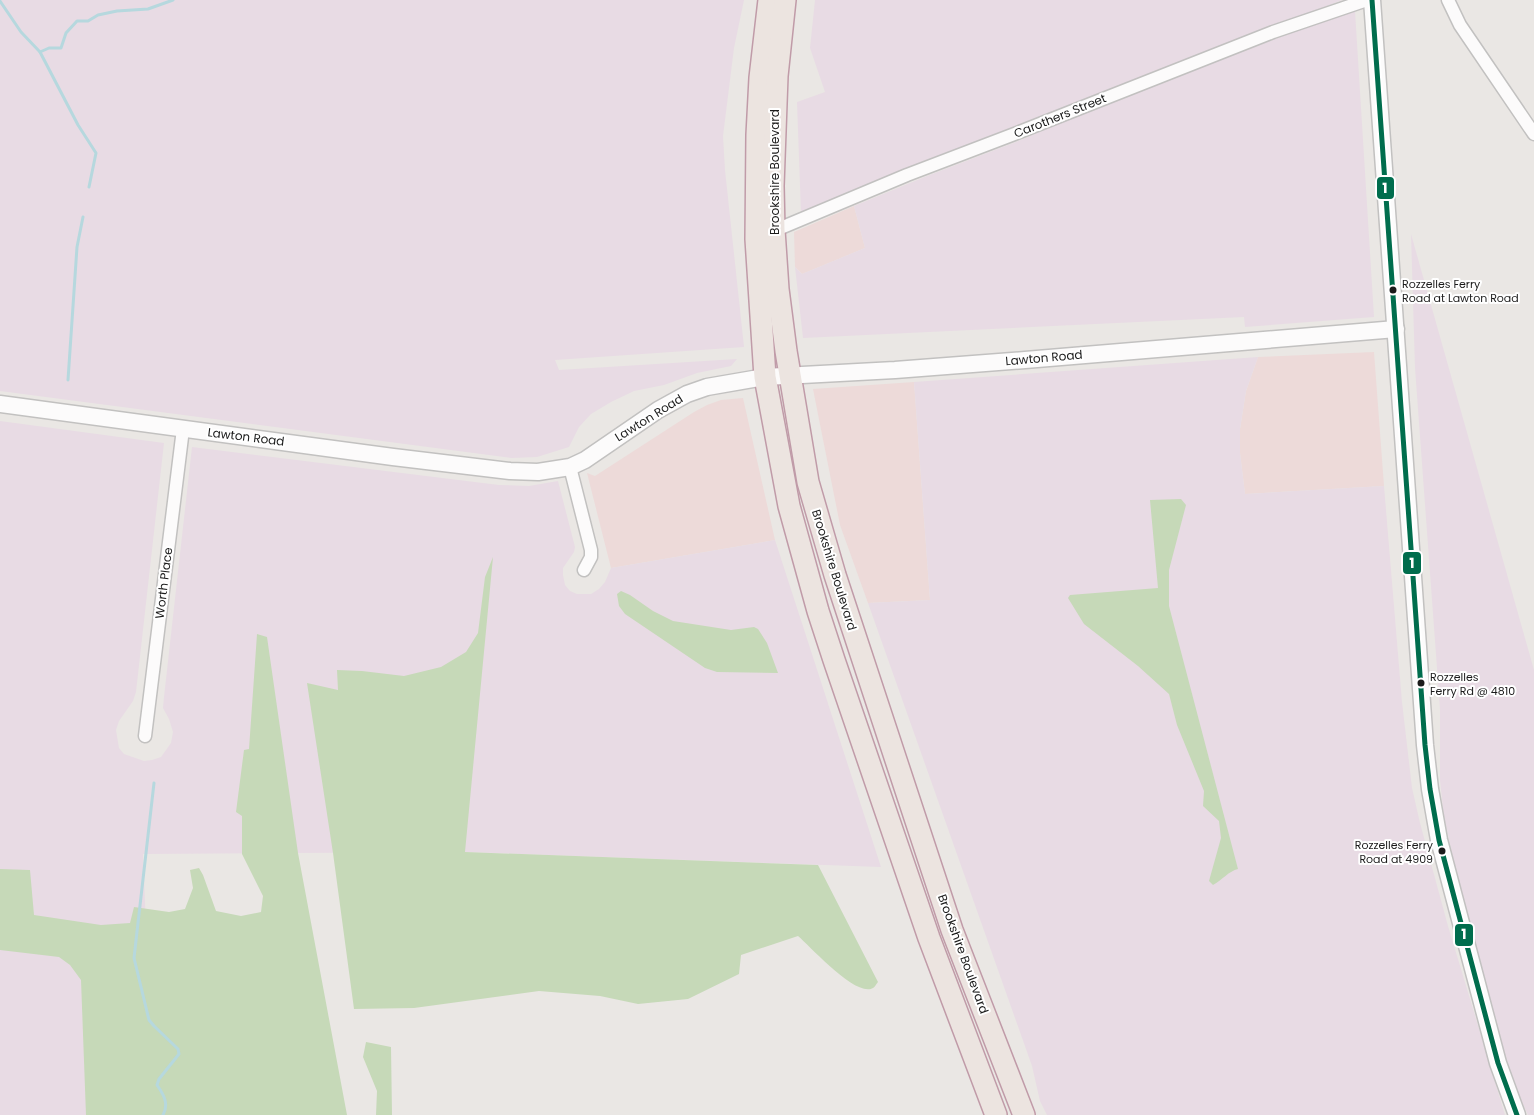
<svg xmlns="http://www.w3.org/2000/svg" width="1534" height="1115" viewBox="0 0 1534 1115" font-family="Poppins,sans-serif">
	<rect width="100%" height="100%" fill="#eae7e4"/>
	<g fill="#eddad9">
		<path d="M854,206L865,248L802,274L795,267L794,232Z"/>
		<path d="M1374,352L1384,486L1245,494L1240,453V429L1246,391L1258,357Z"/>
		<path d="M914,382L930,600L868,603L840,525L813,389Z"/>
		<path d="M743,398L775,540L611,568L587,473L595,476L694,412L707,405L721,400Z"/>
	</g>
	<g fill="#e8dbe4">
		<path d="M0,0H744L734,48L723,136L725,170L744,347L555,360L559,370L737,359L731,366L697,373L664,385L634,391L611,402L591,414L579,427L569,447L537,457L511,458L0,391Z"/>
		<path d="M815,0H1342L801,213L797,102L825,92L810,48Z"/>
		<path d="M1355,11L1374,317L1245,327L1244,317L803,338L795,267L802,274L865,248L854,206L927,176L1016,142L1115,100L1304,28Z"/>
		<path d="M1411,234L1534,670V1115H1528L1510,1076L1454,862L1444,817L1440,780V709L1415,368Z"/>
		<path d="M1258,357L1246,391L1240,429V453L1245,494L1384,486L1402,702L1412,788L1420,823L1448,926L1505,1115H1047L1040,1101L1032,1066L868,603L930,600L914,382Z"/>
		<path d="M0,421L164,443L136,692L133,701L119,721L116,730L119,748L124,754L144,761L152,760L161,757L171,743L173,732L169,719L163,708L164,697L192,447L499,485L529,486L558,481L575,547L574,552L563,568V575L565,585L570,591L577,594H591L599,589L605,582L611,568L775,540L881,867L465,852L143,854L147,951L103,1115H0Z"/>
	</g>
	<g fill="#c6d9b8">
		<path d="M1181,499L1186,505L1169,570V606L1238,869C1229,871 1222,880 1213,885L1209,881L1221,838L1219,821L1203,806L1204,791L1177,725L1169,694L1138,666L1084,624L1068,598L1070,595L1158,588L1150,500Z"/>
		<path d="M493,557L465,852L818,865L878,982C876,984 875,987 873,988C856,998 810,946 798,936L741,955L739,974L688,999L638,1004L600,996L539,991L414,1008L354,1009L333,853L307,683L338,690L337,670L362,671L404,676L441,667L466,652L478,633L485,577Z"/>
		<path d="M621,591L630,595L653,611L673,621L731,630L754,627L758,629L767,643L778,673L717,672L705,668L625,614L619,606L617,594Z"/>
		<path d="M257,634L267,637L298,853L347,1115H86L81,980L70,965L59,957L0,950V869L30,870L34,915L101,925L130,923L134,907L169,912L185,909L193,888L190,870L199,868L203,875L216,911L241,916L261,912L263,896L242,854V816L236,812L244,750L249,749Z"/>
		<path d="M366,1042L391,1047L392,1115H376L377,1091L363,1057Z"/>
	</g>
	<g fill="none" stroke-linecap="round" stroke-linejoin="round">
		<g stroke="#b6d8de" stroke-width="3">
			<path d="M0,1L21,32L40,52L78,125L96,153L89,187"/>
			<path d="M40,52L49,48H61L66,33L77,21H88L98,15L117,11L148,9L173,0"/>
			<path d="M68,380L77,247L83,217"/>
			<path d="M154,783L134,958L149,1020L154,1026L178,1049L179,1054L159,1079L157,1085C164,1095 169,1104 163,1115"/>
		</g>
		<defs>
			<g id="minor">
				<path d="M1448,0L1460,25L1534,134"/>
				<path d="M771,232L907,175L1017,133L1273,32L1367,0"/>
				<path d="M570,467L591,550V557L584,570"/>
				<path d="M145,736L183,429"/>
			</g>
			<g id="tertiary">
				<path d="M1372,0L1425,745L1430,789L1439,840L1498,1063L1517,1115"/>
				<path d="M0,404L393,457L510,471L538,472L570,467L585,460L658,410L687,394L707,387L765,377L895,370L1025,360L1396,329"/>
			</g>
			<g id="trunk">
				<path d="M769,0L760,78L757,135L756,239L765,377L789,506L818,611L834,660L929,938L996,1115"/>
				<path d="M785,0L777,76L773,186L774,230L778,289L786,351L808,482L835,575L952,930L1024,1115"/>
			</g>
		</defs>
		<use href="#minor" stroke="#c2c1c0" stroke-width="15"/>
		<use href="#tertiary" stroke="#c2c1c0" stroke-width="19"/>
		<use href="#trunk" stroke="#c09ba8" stroke-width="24"/>
		<use href="#minor" stroke="#fcfbfb" stroke-width="12"/>
		<use href="#tertiary" stroke="#fcfbfb" stroke-width="16"/>
		<use href="#trunk" stroke="#ece4e0" stroke-width="21"/>
		<defs>
			<path id="bus-1" d="M1372,0L1425,745L1430,789L1439,840L1498,1063L1517,1115"/>
		</defs>
		<use href="#bus-1" stroke="#fff" stroke-width="9"/>
		<use href="#bus-1" stroke="#006d4d" stroke-width="5"/>
	</g>
	<g fill="#1b1b1b" stroke="#fff" stroke-width="2">
		<circle cx="1393" cy="290" r="4.5"/>
		<circle cx="1421" cy="683" r="4.5"/>
		<circle cx="1442" cy="851" r="4.5"/>
	</g>
	<g text-anchor="middle" stroke-width="4" stroke-linejoin="round" paint-order="stroke">
		<g font-size="11" fill="#1b1b1b" stroke="#fff" text-anchor="start">
			<text x="1402" y="288">Rozzelles Ferry<tspan x="1402" dy="14">Road at Lawton Road</tspan></text>
			<text x="1430" y="681">Rozzelles<tspan x="1430" dy="14">Ferry Rd @ 4810</tspan></text>
			<text x="1433" y="849" text-anchor="end">Rozzelles Ferry<tspan x="1433" dy="14">Road at 4909</tspan></text>
		</g>
		<g font-size="12" fill="#1b1b1b" stroke="#fff">
			<text transform="translate(1060 116) rotate(-22)" y="4">Carothers Street</text>
			<text transform="translate(775 172) rotate(-90)" y="4">Brookshire Boulevard</text>
			<text transform="translate(1044 358) rotate(-5)" y="4">Lawton Road</text>
			<text transform="translate(649 418) rotate(-32)" y="4">Lawton Road</text>
			<text transform="translate(246 437) rotate(7)" y="4">Lawton Road</text>
			<text transform="translate(834 570) rotate(73)" y="4">Brookshire Boulevard</text>
			<text transform="translate(164 583) rotate(-83)" y="4">Worth Place</text>
			<text transform="translate(963 954) rotate(70)" y="4">Brookshire Boulevard</text>
		</g>
	</g>
	<g stroke="#fff" stroke-width="2">
		<rect x="1376" y="176" width="19" height="24" rx="5" fill="#006d4d"/>
		<rect x="1402" y="551" width="20" height="24" rx="5" fill="#006d4d"/>
		<rect x="1454" y="923" width="20" height="24" rx="5" fill="#006d4d"/>
	</g>
	<g font-size="14" text-anchor="middle" font-weight="bold" fill="#fff">
		<text x="1385" y="193">1</text>
		<text x="1412" y="568">1</text>
		<text x="1464" y="939">1</text>
	</g>
</svg>
